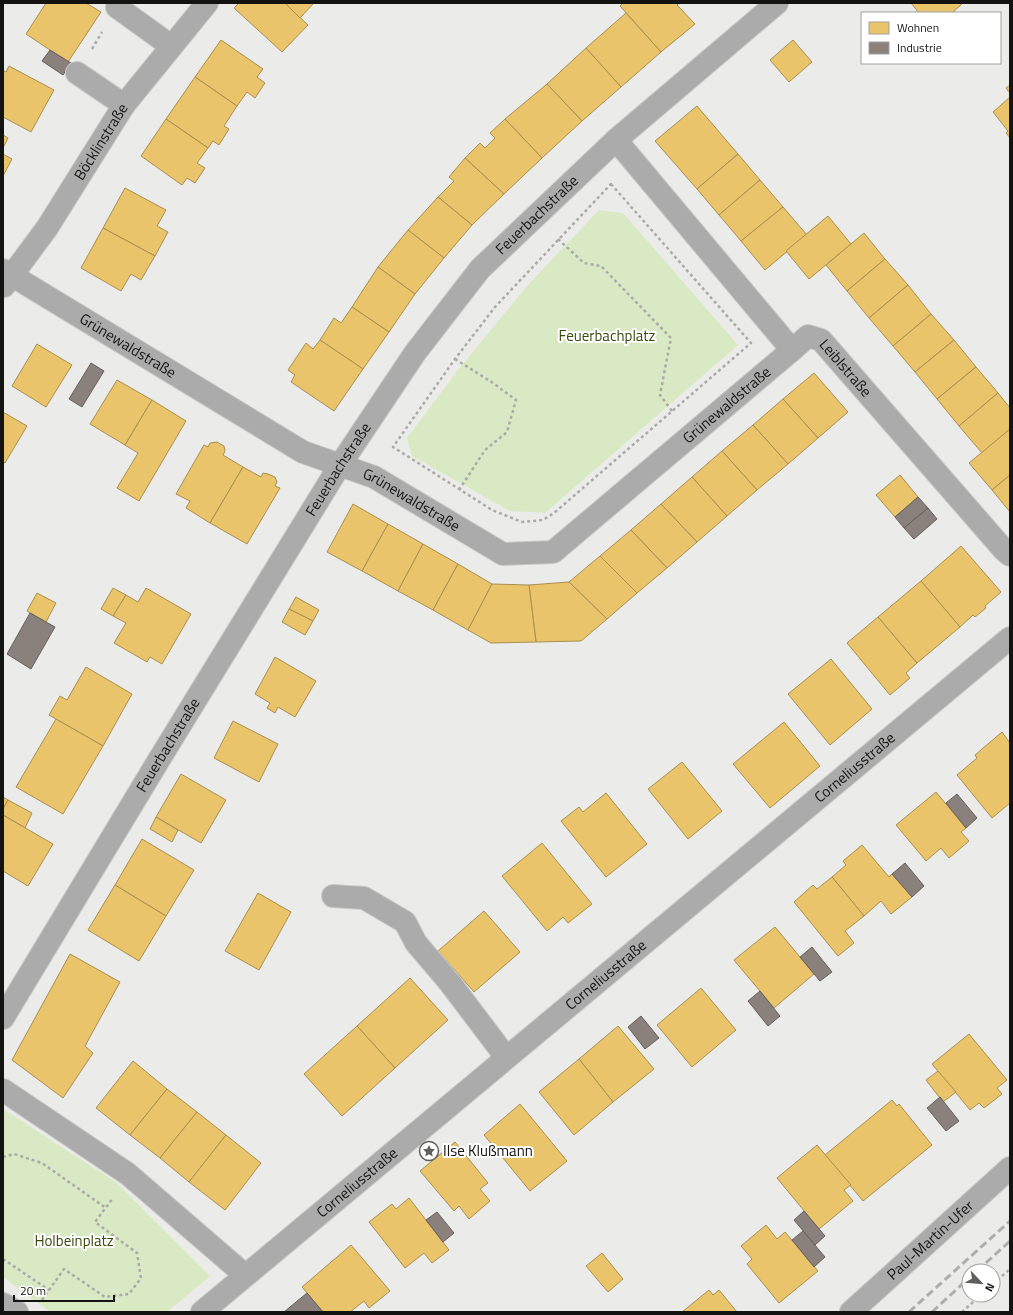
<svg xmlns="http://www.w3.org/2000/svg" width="1013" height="1315" viewBox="0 0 1013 1315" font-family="'Titillium Web',sans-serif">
	<rect width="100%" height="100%" fill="#ebece9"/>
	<g fill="#d9e9c3">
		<path d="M599,210L623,213L738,345L545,513L510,511L412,456L407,438L458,370L528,285Z"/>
		<path d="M3,1109L117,1183L210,1276L167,1312H50L3,1277Z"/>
	</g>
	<g fill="#e9c46a" stroke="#a98f50">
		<path d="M46,3H86L101,12L68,62L26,34Z"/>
		<path d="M239,3H285L308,25L282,52L234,8Z"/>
		<path d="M285,3H314L300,18Z"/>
		<path d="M623,3H679L677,5L695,24L661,52L620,6Z"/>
		<path d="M911,3H963L952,13H919Z"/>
		<path d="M626,13L661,52L621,87L586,48Z"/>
		<path d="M221,40L263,69L257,77L265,83L255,98L247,92L237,106L195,77Z"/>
		<path d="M793,40L812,62L789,82L770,60Z"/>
		<path d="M586,48L621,87L582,121L547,84Z"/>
		<path d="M9,66L54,90L31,132L3,117V70L6,72Z"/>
		<path d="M195,77L237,106L224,126L229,129L219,145L213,141L208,148L166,119Z"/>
		<path d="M547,84L582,121L542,158L505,119Z"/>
		<path d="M1010,85V93L1006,88Z"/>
		<path d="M1010,97V138L1006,133L1008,131L993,112Z"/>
		<path d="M697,106L738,154L697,189L655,141Z"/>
		<path d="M166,119L208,148L197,163L205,168L195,183L187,178L182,185L141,156Z"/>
		<path d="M505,119L542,158L504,194L465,158L480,143L485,148L495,138L490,133Z"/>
		<path d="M3,135L8,138L3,148Z"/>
		<path d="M3,154L12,159L3,176Z"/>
		<path d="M738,154L760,180L719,215L697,189Z"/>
		<path d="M465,158L504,194L472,225L438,197L454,181L449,177Z"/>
		<path d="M760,180L783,207L741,241L719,215Z"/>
		<path d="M125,188L166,210L157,226L168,232L155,256L103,228Z"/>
		<path d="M438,197L472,225L444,258L408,230Z"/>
		<path d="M783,207L807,235L765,270L741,241Z"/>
		<path d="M828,216L851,244L809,279L786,251Z"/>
		<path d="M103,228L155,256L141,280L131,274L121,291L81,268Z"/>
		<path d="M408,230L444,258L415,294L378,267Z"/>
		<path d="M864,233L885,259L847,291L826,265Z"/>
		<path d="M885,259L908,285L869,318L847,291Z"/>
		<path d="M378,267L415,294L389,332L352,307Z"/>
		<path d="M908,285L931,314L893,346L869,318Z"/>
		<path d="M352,307L389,332L363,369L320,340L334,318L341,323Z"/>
		<path d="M931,314L954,340L915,372L893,346Z"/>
		<path d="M320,340L363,369L334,411L291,382L295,375L288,370L306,343L313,349Z"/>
		<path d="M954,340L976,367L937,399L915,372Z"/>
		<path d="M37,344L72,365L46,407L12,386Z"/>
		<path d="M976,367L998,393L959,426L937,399Z"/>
		<path d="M814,373L848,412L818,438L783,399Z"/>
		<path d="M117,380L152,400L125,445L90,424Z"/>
		<path d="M998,393L1010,408V429L982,453L959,426Z"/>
		<path d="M783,399L818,438L788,464L753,425Z"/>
		<path d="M152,400L186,421L139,501L117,488L138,453L125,445Z"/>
		<path d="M3,412L27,426L5,463L3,462Z"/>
		<path d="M753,425L788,464L757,490L722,451Z"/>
		<path d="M1010,429V475L992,490L969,463Z"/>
		<path d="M217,442L224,446L225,451L223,455L243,467L210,523L186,508L190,501L176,494L204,445L208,447L210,443Z"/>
		<path d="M722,451L757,490L727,516L692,477Z"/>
		<path d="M243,467L261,477L263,473L268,474L275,477L277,482L275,486L280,488L247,544L210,523Z"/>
		<path d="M900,475L918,497L895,517L876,495Z"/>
		<path d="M1010,475V512L992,490Z"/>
		<path d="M692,477L727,516L697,542L661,504Z"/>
		<path d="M353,504L388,524L362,571L327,552Z"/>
		<path d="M661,504L697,542L667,568L631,530Z"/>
		<path d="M388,524L423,544L398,591L362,571Z"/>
		<path d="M631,530L667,568L637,593L600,556Z"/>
		<path d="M423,544L458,564L433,610L398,591Z"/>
		<path d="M961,546L1001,592L985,606L986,608L975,617L973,615L960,627L921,581Z"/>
		<path d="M600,556L637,593L607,619L569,582Z"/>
		<path d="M458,564L492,584L468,630L433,610Z"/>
		<path d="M921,581L960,627L917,663L878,617Z"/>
		<path d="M569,582L607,619L581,641L536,642L529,585Z"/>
		<path d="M492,584L529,585L536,642L491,643L468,630Z"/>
		<path d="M113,588L126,595L113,616L101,609Z"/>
		<path d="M146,588L191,614L162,664L150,657L147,662L114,643L126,623L113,616L126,595L138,602Z"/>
		<path d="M37,593L56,603L46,622L27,611Z"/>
		<path d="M296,597L319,610L313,621L289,609Z"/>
		<path d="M289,609L313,621L305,635L282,622Z"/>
		<path d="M878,617L917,663L906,673L910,678L890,695L847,643Z"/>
		<path d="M275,657L316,681L295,717L278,707L275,713L267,708L270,703L255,694Z"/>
		<path d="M831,659L872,709L830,745L788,694Z"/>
		<path d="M86,667L132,694L103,746L49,715L60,696L67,700Z"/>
		<path d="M56,719L103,746L63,814L16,787Z"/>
		<path d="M233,721L278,744L259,782L214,758Z"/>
		<path d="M784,722L820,766L770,808L733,764Z"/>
		<path d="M1002,732L1010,743V803L992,818L957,775L977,758L975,755Z"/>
		<path d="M682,762L722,811L688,839L648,789Z"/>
		<path d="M181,774L226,800L201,843L156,817Z"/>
		<path d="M936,792L966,828L961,832L969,841L949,858L941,848L926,861L896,825Z"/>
		<path d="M606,793L647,844L606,877L561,821L579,807L583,812Z"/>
		<path d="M3,797L8,800L3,809Z"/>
		<path d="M8,800L32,813L25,828L3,815V809Z"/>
		<path d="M3,815L53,844L28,886L3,871Z"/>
		<path d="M156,817L178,830L172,842L150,829Z"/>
		<path d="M142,839L194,870L166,916L115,885Z"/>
		<path d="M542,843L592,904L568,923L563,917L547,931L502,876Z"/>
		<path d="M862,845L889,877L892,874L912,897L891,914L881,901L864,916L832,877L846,865L843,861Z"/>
		<path d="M832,877L864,916L845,931L854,943L838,956L794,902L813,885L817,889Z"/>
		<path d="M115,885L166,916L139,961L88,930Z"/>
		<path d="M258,893L291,912L259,970L225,951Z"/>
		<path d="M484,911L520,952L474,992L438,951Z"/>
		<path d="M775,927L814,974L774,1008L734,960Z"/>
		<path d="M70,954L120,982L85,1046L93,1053L63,1098L12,1060Z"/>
		<path d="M410,978L448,1020L395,1068L357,1026Z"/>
		<path d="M701,988L736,1030L692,1067L657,1025Z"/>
		<path d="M357,1026L395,1068L342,1116L304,1074Z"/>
		<path d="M618,1026L654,1069L613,1102L579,1059Z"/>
		<path d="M969,1034L1007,1080L997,1088L1002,1094L984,1108L979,1103L970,1110L932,1064Z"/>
		<path d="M579,1059L613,1102L574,1135L539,1092Z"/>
		<path d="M133,1061L167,1089L130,1135L96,1108Z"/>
		<path d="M938,1071L956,1092L943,1102L926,1080Z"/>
		<path d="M167,1089L197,1112L160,1158L130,1135Z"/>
		<path d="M892,1100L897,1106L899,1104L932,1145L863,1201L825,1155Z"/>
		<path d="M520,1104L567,1161L530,1191L484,1135Z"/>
		<path d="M197,1112L226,1135L189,1182L160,1158Z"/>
		<path d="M226,1135L261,1163L225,1210L189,1182Z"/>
		<path d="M455,1142L488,1183L480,1189L490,1201L469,1219L459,1206L454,1211L420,1171Z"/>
		<path d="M817,1145L851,1185L844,1190L853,1201L819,1229L777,1178Z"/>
		<path d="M409,1198L449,1250L432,1263L424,1253L405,1268L369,1222L392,1204L396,1209Z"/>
		<path d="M766,1225L777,1239L785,1232L818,1271L779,1303L747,1264L752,1259L741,1246Z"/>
		<path d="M351,1245L390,1291L369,1308L364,1301L350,1312H323L302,1287Z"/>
		<path d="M602,1253L623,1279L608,1292L586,1266Z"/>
		<path d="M709,1290L713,1295L719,1290L737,1312H682Z"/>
	</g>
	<g fill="#8a817c" stroke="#66605c">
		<path d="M50,50L71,63L63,75L42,61Z"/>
		<path d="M91,363L104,371L82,407L69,399Z"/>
		<path d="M918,497L928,508L904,528L895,517Z"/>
		<path d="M928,508L937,519L914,539L904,528Z"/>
		<path d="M30,613L55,627L31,669L7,654Z"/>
		<path d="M957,794L977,818L966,828L946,803Z"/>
		<path d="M905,863L924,886L912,897L892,874Z"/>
		<path d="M812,947L832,972L820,981L800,957Z"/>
		<path d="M760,991L780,1016L768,1026L748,1001Z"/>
		<path d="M641,1016L659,1038L645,1049L628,1027Z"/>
		<path d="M940,1097L959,1121L946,1131L927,1108Z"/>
		<path d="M804,1211L825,1236L815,1245L794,1220Z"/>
		<path d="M437,1212L454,1233L443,1242L426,1220Z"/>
		<path d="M803,1231L825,1257L814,1267L792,1240Z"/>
		<path d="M307,1293L323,1312H284Z"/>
	</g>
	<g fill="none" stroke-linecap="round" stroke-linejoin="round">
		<defs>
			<g id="minor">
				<path d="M117,7L171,46"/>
				<path d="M77,73L124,105"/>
				<path id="s1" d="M616,140L792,350L808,336L821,340L1004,550L1010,555"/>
				<path id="s2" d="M3,270L303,452L374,477L503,554L553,552L792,350"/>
				<path id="s3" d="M4,286L47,228L124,105L207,3"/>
				<path d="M333,896L364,898L405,922L416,943L450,983L506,1057"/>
				<path id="s4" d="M3,1018L157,763L340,465L415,353L480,269L616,140L777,3"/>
				<path d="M3,1090L128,1174L245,1275"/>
				<path d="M3,1304L17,1312"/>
				<path id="s5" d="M202,1312L1010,638"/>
				<path id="s6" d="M851,1312L1010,1168"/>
			</g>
		</defs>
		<use href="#minor" stroke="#c8c9c7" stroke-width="24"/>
		<g stroke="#aaaba9" stroke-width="2.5" stroke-dasharray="3 3" stroke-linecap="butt">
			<path d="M92,49L102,32"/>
			<path d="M611,184L751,343L554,513L543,520L522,522L492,510L393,447L455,359L495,307Z"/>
			<path d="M558,239L584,263L601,266L671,338L660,395L672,411"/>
			<path d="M455,359L493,383L516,400L507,432L485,450L459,490"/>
			<path d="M3,1157L14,1154L42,1163L106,1208"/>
			<path d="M3,1259L49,1290"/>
			<path d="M993,1284L1010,1269"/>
			<path d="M42,1300L64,1269L105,1297L129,1294L141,1278L137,1253L95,1222L113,1198"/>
			<path d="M962,1312L981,1295"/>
		</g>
		<use href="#minor" stroke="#aaabaa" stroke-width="22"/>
		<g stroke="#aeaead" stroke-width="3" stroke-dasharray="8 4" stroke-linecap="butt">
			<path d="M977,1271L1010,1241"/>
			<path d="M909,1312L1010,1221"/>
			<path d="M932,1312L969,1278"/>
		</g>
	</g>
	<defs>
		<symbol id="sight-ring" viewBox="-11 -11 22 22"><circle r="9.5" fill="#fff" stroke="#5f605d" stroke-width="1.5"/><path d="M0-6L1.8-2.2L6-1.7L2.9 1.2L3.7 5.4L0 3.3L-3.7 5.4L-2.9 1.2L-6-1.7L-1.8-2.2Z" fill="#5f605d"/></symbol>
	</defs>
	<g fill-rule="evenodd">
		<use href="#sight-ring" x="418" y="1140" width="22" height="22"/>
	</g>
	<g text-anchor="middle" stroke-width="4" stroke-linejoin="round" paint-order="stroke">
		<g font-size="15" fill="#131412" stroke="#fff">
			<text dy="5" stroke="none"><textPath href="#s3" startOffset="174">Böcklinstraße</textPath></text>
			<text dy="5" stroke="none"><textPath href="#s4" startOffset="967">Feuerbachstraße</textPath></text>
			<text dy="5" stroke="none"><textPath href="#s2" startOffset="146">Grünewaldstraße</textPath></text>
			<text dy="5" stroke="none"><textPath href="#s1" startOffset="346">Leiblstraße</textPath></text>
			<text dy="5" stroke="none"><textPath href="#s2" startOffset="854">Grünewaldstraße</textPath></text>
			<text dy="5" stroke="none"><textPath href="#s4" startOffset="643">Feuerbachstraße</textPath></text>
			<text dy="5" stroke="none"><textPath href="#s2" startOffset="470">Grünewaldstraße</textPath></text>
			<text dy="5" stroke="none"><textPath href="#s4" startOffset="319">Feuerbachstraße</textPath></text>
			<text dy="5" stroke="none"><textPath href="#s5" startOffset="850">Corneliusstraße</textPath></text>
			<text dy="5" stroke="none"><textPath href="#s5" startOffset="526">Corneliusstraße</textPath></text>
			<text dy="5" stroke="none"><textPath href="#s5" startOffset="202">Corneliusstraße</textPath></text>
			<text dy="5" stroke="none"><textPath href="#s6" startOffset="107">Paul-Martin-Ufer</textPath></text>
		</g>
		<g font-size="15" fill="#364b0e" stroke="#fff">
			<text x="607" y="341">Feuerbachplatz</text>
			<text x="74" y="1246">Holbeinplatz</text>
		</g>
		<g font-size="15" fill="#131412" stroke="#fff" text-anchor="start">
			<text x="443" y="1156">Ilse Klußmann</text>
		</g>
	</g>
	<rect width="1013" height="1315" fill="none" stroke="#131412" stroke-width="8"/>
	<rect x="861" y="12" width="140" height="52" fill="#ffffff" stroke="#a1a1a0"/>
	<rect x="869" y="22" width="20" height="12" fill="#e9c46a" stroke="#a1a1a0"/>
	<text x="897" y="32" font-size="12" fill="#131412">Wohnen</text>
	<rect x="869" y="42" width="20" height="12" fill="#8a817c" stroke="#a1a1a0"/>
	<text x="897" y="52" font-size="12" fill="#131412">Industrie</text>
	<g transform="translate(981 1283) rotate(116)"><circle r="19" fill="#ffffff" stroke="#a1a1a0"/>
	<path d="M0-3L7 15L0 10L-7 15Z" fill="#5f605d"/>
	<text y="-6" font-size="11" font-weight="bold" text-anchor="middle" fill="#131412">N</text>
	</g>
	<path d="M14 1295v6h100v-6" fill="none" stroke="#131412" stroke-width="2"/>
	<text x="20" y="1295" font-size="12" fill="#131412" stroke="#ffffff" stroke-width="3" paint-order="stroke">20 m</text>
</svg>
